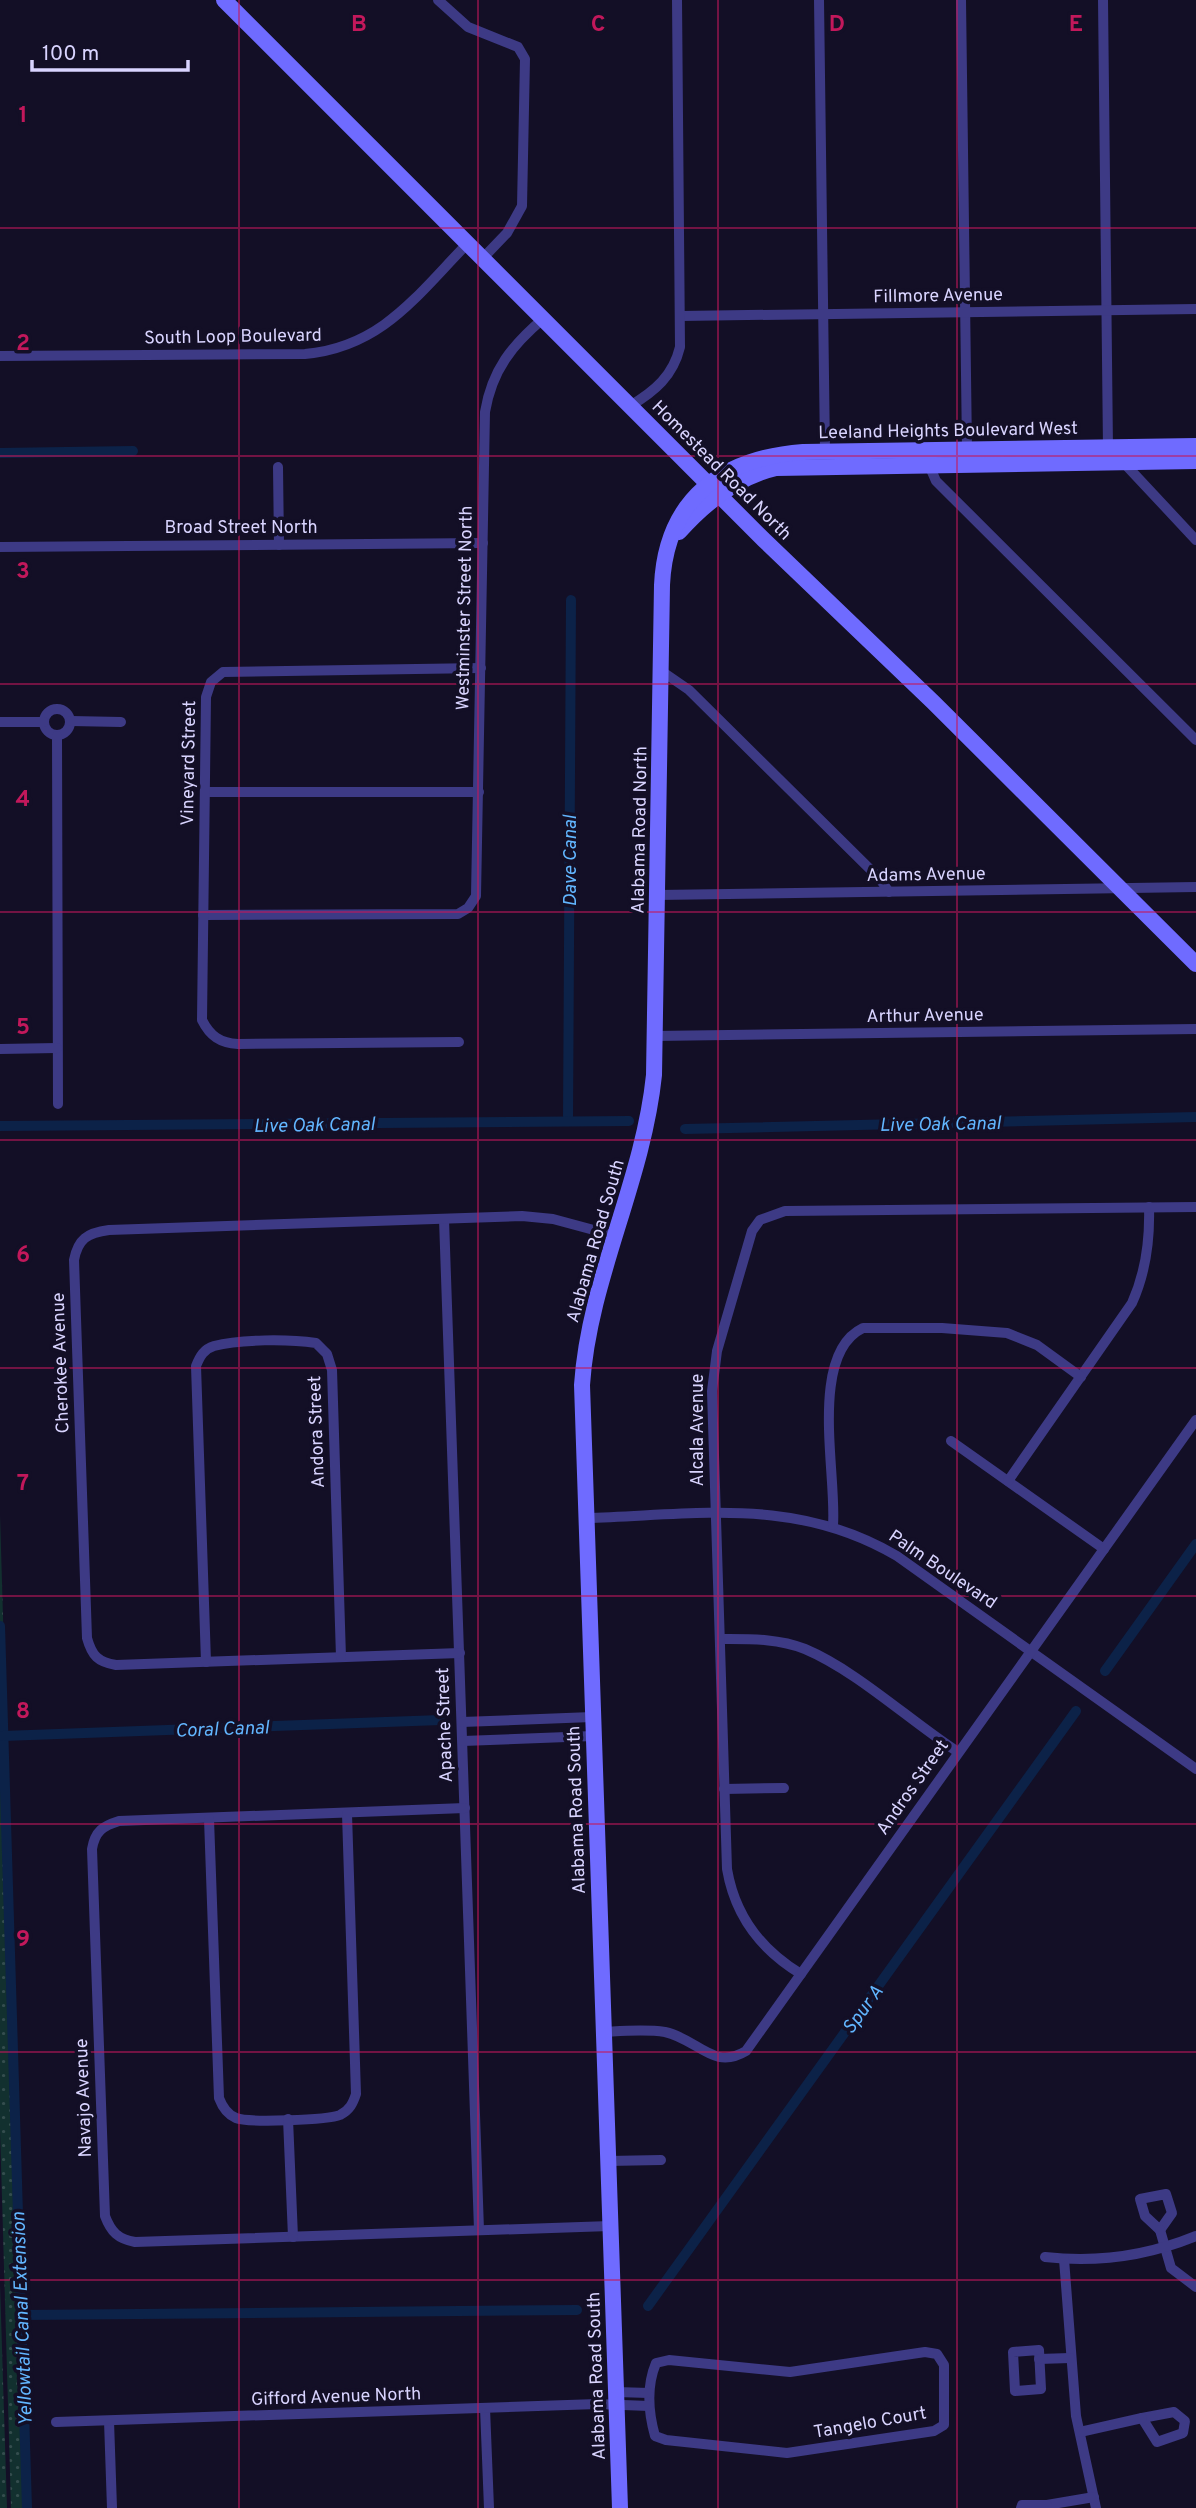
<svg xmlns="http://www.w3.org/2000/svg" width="1196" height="2508" viewBox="0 0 1196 2508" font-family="Overpass,sans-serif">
	<defs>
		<pattern id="green-dots" width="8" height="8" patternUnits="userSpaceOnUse" patternTransform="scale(1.75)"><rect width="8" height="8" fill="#12302f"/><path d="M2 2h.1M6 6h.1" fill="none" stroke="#344d4e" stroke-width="1.8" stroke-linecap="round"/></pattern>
	</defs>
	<rect width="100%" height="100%" fill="#130f26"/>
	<g fill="url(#green-dots)">
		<path d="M0,1515L29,2508H11L0,2129Z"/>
		<path d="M0,2285L7,2508H0Z"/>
	</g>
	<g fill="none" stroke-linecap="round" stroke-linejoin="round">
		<g stroke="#0c2248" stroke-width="10">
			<path d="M0,453L133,451"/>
			<path d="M568,1121L571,600"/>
			<path d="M0,1126L629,1121"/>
			<path d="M685,1129L1196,1117"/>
			<path d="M0,1626L27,2508"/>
			<path d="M1105,1671L1196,1544"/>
			<path d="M3,1736L441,1720"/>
			<path d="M648,2306L1076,1711"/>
			<path d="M21,2315L577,2310"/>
		</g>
		<g stroke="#3d3a85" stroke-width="10">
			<path d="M438,0L468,27L518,47L525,59L522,206L507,233L483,258"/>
			<path d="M819,0L825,451"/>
			<path d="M961,0L967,449"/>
			<path d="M1103,0L1108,448"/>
			<path d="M681,316L1196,309"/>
			<path d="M0,356L305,354C382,347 417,295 468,243"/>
			<path d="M630,406C655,391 673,376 680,347L677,0"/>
			<path d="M1124,463L1196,540"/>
			<path d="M929,465L936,481L1196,740"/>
			<path d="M278,467L279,545"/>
			<path d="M0,547L483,543"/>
			<path d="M660,670L689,690L880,879L889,892"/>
			<circle cx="57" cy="722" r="13"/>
			<path d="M71,721L121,722"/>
			<path d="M0,722H44"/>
			<path d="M57,736L58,1104"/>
			<path d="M205,792H479"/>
			<path d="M657,895L1196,887"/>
			<path d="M203,915L458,914L468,908L476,896L485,412C492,370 512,345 544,318"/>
			<path d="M655,1036L1196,1029"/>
			<path d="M459,1042L238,1044C220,1043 210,1036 202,1020L206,697L211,682L223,672L481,668"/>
			<path d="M0,1049L57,1048"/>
			<path d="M444,1219L479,2230"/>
			<path d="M951,1441L1104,1549"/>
			<path d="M1008,1481L1132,1303C1146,1272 1150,1241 1149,1207"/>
			<path d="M586,1518C698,1515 795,1496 897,1556L1196,1769"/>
			<path d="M833,1525C837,1475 808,1354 863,1328H942L1007,1333L1037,1345L1081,1377"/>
			<path d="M720,1639C748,1639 778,1638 805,1649C857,1671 910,1721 958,1752"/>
			<path d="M460,1653L116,1665C98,1662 92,1656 87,1638L74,1260C78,1239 87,1233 109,1230L522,1216L553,1219L616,1236"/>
			<path d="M206,1662L196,1366C200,1356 204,1349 214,1346C240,1339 289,1339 316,1343L327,1354L332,1370L341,1657"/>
			<path d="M462,1722L592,1717"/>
			<path d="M463,1741L593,1736"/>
			<path d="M724,1789L784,1788"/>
			<path d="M465,1808L119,1821C103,1826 95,1831 92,1849L105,2216C111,2232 118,2239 135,2242L610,2226"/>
			<path d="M209,1819L219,2098C222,2106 226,2114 236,2118C248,2123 328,2120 340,2115C350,2110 353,2103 356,2094L347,1814"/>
			<path d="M801,1974C761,1950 735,1916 727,1869L712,1391L717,1351L752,1231L760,1220L785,1211L1196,1207"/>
			<path d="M603,2032C623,2031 645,2029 665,2032C698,2039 713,2071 746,2051L1196,1420"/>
			<path d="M288,2119L293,2237"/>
			<path d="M608,2161L661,2160"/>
			<path d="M1166,2194L1172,2213L1160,2230L1145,2216L1140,2199Z"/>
			<path d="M1160,2230L1171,2268L1196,2287"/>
			<path d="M1045,2257C1097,2263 1147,2256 1196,2236"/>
			<path d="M1064,2259L1076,2416L1096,2508"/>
			<path d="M1039,2350L1041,2389L1015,2391L1013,2352Z"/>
			<path d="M925,2352L937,2354L944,2365V2425L934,2431L787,2453L666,2440L655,2436C648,2411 646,2387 656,2363L669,2360L790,2372Z"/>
			<path d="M1039,2359L1070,2358"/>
			<path d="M616,2392L649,2393"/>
			<path d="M485,2408L489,2508"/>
			<path d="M1174,2412L1185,2421L1183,2433L1157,2442L1142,2418Z"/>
			<path d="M109,2421L112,2508"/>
			<path d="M56,2422L597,2404L649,2406"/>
			<path d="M1080,2432L1142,2418"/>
			<path d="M1047,2505L1094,2497"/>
			<path d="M1021,2508L1022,2505H1047V2508"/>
		</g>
		<g stroke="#6f6bff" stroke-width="16">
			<path d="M224,0L764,540L933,702L1196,964"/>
			<path d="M679,532C705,503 737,477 776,468L1196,461"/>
			<path d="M620,2508L582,1385C589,1279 643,1182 654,1075L662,585C666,499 722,458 803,452L1196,446"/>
		</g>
	</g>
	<path fill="none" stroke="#c2185b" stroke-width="2" stroke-opacity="0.55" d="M239,0V2508M478,0V2508M718,0V2508M957,0V2508M0,228H1196M0,456H1196M0,684H1196M0,912H1196M0,1140H1196M0,1368H1196M0,1596H1196M0,1824H1196M0,2052H1196M0,2280H1196"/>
	<g text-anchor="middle" stroke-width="7" stroke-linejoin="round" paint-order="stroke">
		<g font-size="18" fill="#d9d4ff" stroke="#130f26">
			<text transform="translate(938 295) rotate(-1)" y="6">Fillmore Avenue</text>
			<text transform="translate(233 336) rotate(-1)" y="6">South Loop Boulevard</text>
			<text transform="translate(948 430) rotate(-1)" y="6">Leeland Heights Boulevard West</text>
			<text transform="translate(722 470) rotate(45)" y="6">Homestead Road North</text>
			<text x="241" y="533">Broad Street North</text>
			<text transform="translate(464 608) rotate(-89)" y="6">Westminster Street North</text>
			<text transform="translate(188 763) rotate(-89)" y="6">Vineyard Street</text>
			<text transform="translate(639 830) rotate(-89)" y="6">Alabama Road North</text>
			<text transform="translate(926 874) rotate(-1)" y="6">Adams Avenue</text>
			<text transform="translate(925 1015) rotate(-1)" y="6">Arthur Avenue</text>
			<text transform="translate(595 1241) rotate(-74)" y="6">Alabama Road South</text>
			<text transform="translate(60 1363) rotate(-92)" y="6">Cherokee Avenue</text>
			<text transform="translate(697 1430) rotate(-90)" y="6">Alcala Avenue</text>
			<text transform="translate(316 1432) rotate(-92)" y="6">Andora Street</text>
			<text transform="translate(943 1569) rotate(34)" y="6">Palm Boulevard</text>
			<text transform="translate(444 1725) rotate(-92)" y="6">Apache Street</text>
			<text transform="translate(912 1787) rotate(-55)" y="6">Andros Street</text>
			<text transform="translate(576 1810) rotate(-92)" y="6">Alabama Road South</text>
			<text transform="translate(83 2098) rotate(-92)" y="6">Navajo Avenue</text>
			<text transform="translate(596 2376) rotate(-92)" y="6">Alabama Road South</text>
			<text transform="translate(336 2396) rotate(-2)" y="6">Gifford Avenue North</text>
			<text transform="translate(870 2422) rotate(-10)" y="6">Tangelo Court</text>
		</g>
		<g font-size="19" font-style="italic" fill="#62b6ff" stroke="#130f26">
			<text transform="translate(569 861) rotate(-90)" y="7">Dave Canal</text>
			<text transform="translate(940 1123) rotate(-1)" y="7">Live Oak Canal</text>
			<text transform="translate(314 1124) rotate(-1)" y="7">Live Oak Canal</text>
			<text transform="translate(222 1728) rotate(-2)" y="7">Coral Canal</text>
			<text transform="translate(862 2009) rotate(-54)" y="7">Spur A</text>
			<text transform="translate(21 2319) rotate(-92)" y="7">Yellowtail Canal Extension</text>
		</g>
	</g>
	<g font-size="23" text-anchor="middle" font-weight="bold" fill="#c2185b" stroke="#130f26" stroke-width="7" stroke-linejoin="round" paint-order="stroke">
		<text x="359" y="31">B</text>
		<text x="598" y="31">C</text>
		<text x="837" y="31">D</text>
		<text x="1076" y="31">E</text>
		<text x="23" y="122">1</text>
		<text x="23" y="350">2</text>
		<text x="23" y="578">3</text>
		<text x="23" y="806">4</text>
		<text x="23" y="1034">5</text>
		<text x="23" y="1262">6</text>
		<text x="23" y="1490">7</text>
		<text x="23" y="1718">8</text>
		<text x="23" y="1946">9</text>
	</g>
	<path d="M32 60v10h156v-10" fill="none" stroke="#d9d4ff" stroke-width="3.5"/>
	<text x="42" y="60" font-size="21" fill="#d9d4ff" stroke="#130f26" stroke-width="5" paint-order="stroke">100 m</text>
</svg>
